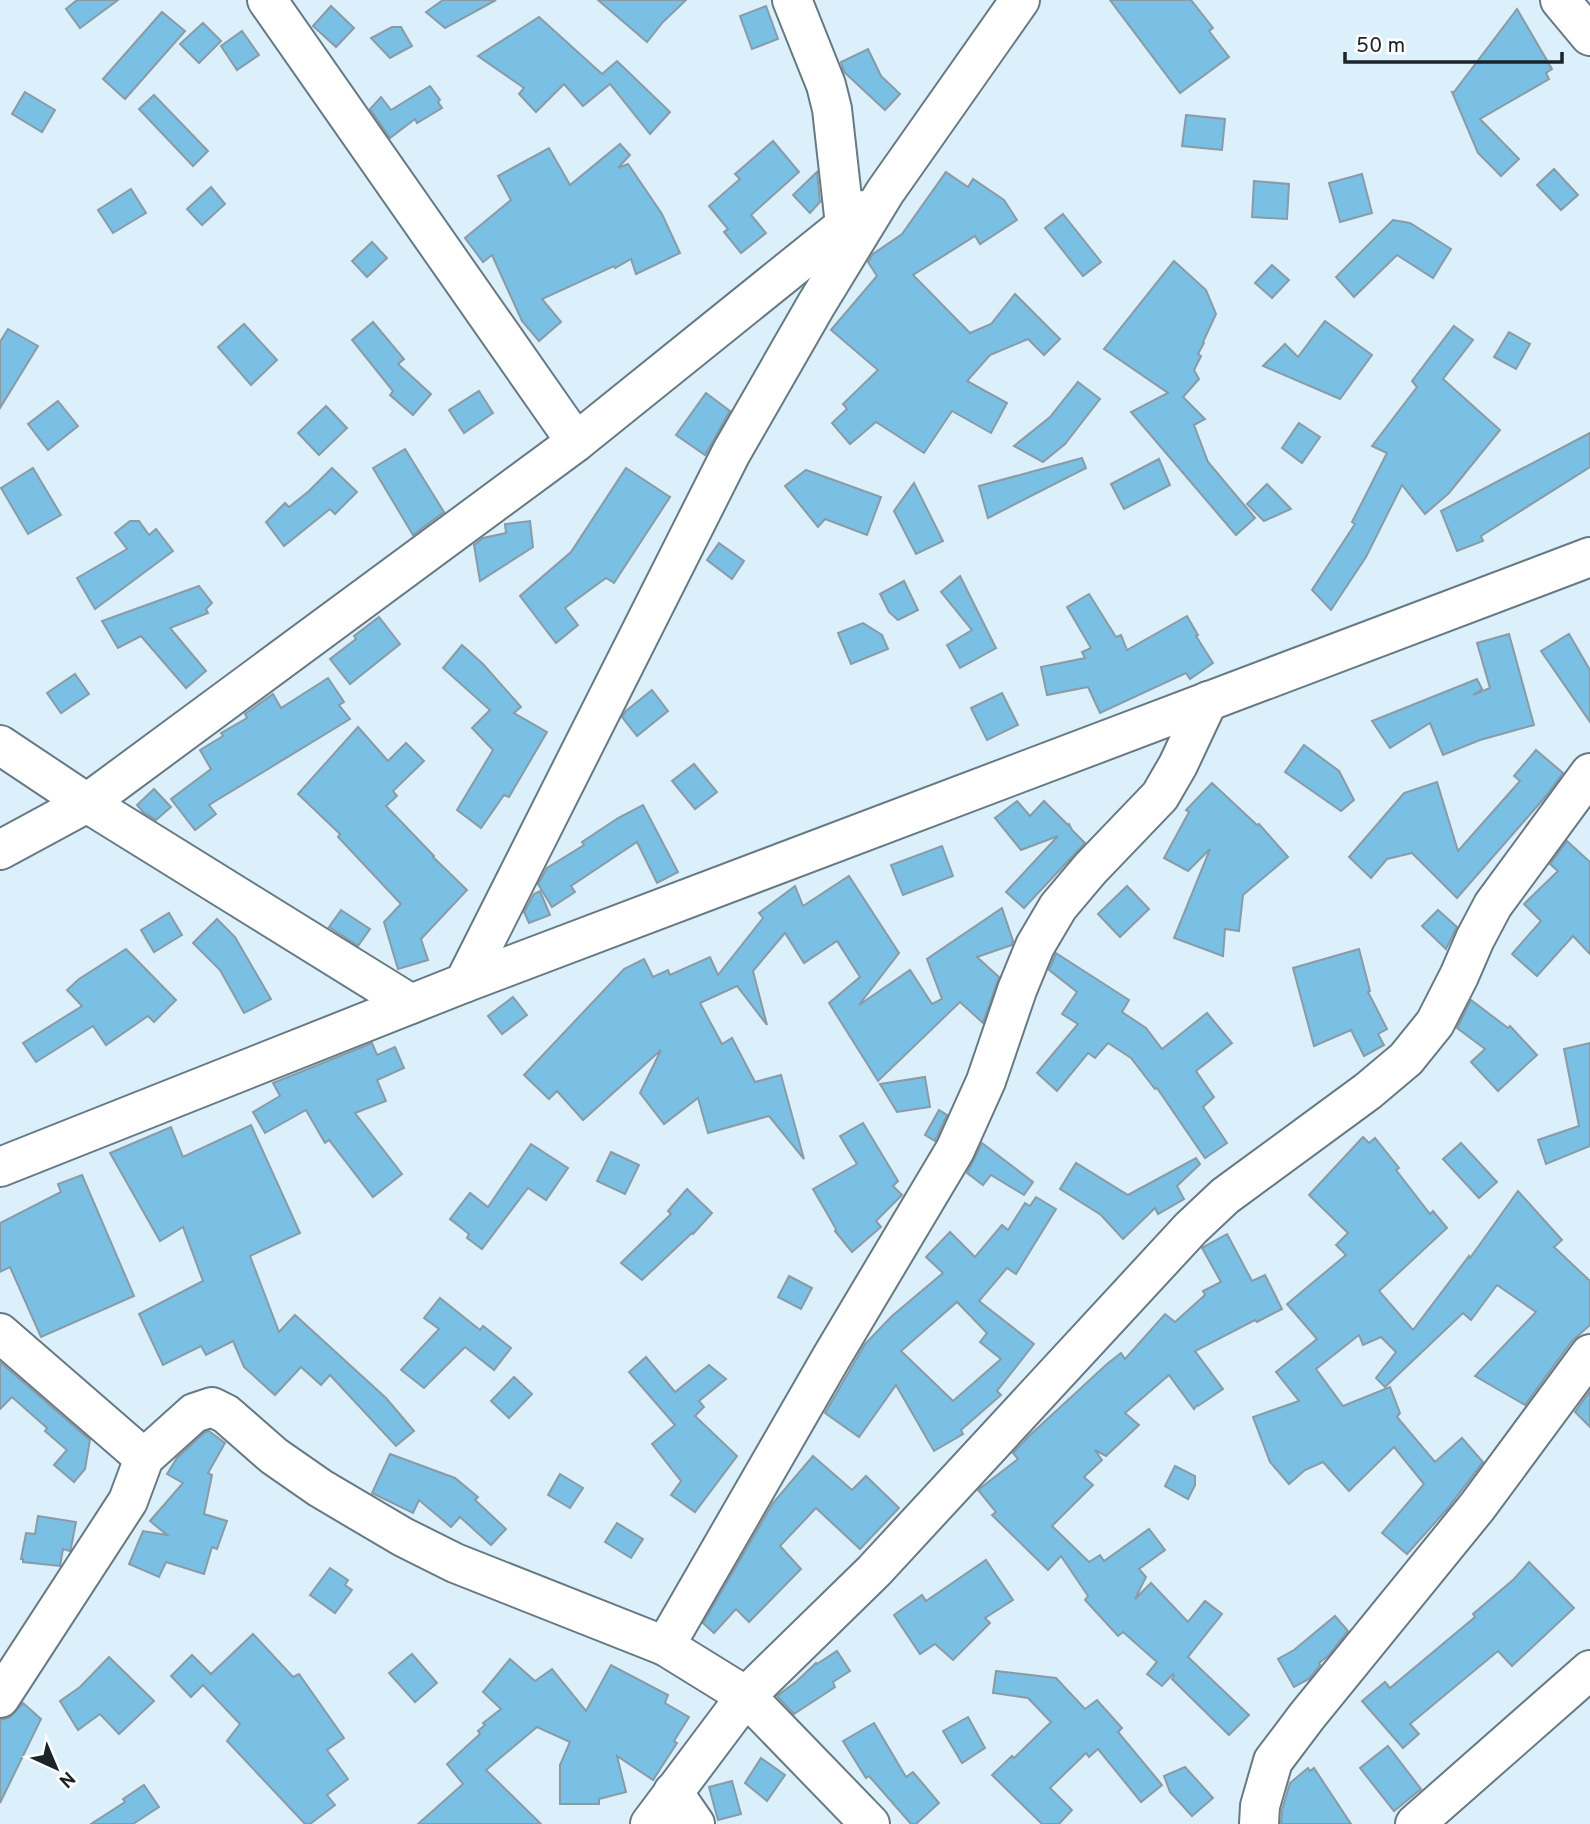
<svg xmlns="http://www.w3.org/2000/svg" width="1590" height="1824" viewBox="0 0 1590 1824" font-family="Overpass,sans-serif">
	<rect width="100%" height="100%" fill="#dcf0fc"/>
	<g fill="#7abfe4" stroke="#899ba6" stroke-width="2" fill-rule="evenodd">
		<path d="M77,0H118L80,28L66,9Z"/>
		<path d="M443,0H496L445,28L426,12Z"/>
		<path d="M598,0H686L663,22L647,42Z"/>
		<path d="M1110,0H1191L1213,28L1209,31L1229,57L1180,93Z"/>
		<path d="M331,6L354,28L336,47L313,26Z"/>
		<path d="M766,6L778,39L752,49L740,16Z"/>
		<path d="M1517,9L1552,69L1546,73L1549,79L1480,119L1519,159L1501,176L1478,153L1452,92H1454Z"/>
		<path d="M162,12L185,31L125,99L103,79Z"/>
		<path d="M539,17L602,74L617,61L670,112L650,134L610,84L583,106L564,84L536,112L519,94L524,88L478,56Z"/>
		<path d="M203,23L221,41L199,63L180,44Z"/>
		<path d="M392,27H401L412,46L390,58L371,38Z"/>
		<path d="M242,31L259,55L237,70L221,46Z"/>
		<path d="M868,49L881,76L900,94L885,110L844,72L841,62Z"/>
		<path d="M430,86L440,100L438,102L442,108L417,123L415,119L390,138L370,109L381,97L391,110Z"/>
		<path d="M25,92L55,110L42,132L12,114Z"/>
		<path d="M154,95L208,151L193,166L139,109Z"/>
		<path d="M1186,115L1225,119L1222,150L1182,146Z"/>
		<path d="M773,141L799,172L751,215L766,233L741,253L724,232L728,229L709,206L740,179L735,174Z"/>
		<path d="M620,144L630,155L618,168L628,164L662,214L680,253L636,274L631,259L615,268L614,266L542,299L561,322L539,341L522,321L492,255L483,262L465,238L511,200L498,176L549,148L570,185Z"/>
		<path d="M1554,169L1578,195L1561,210L1537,185Z"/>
		<path d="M817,172L820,202L810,213L793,195Z"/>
		<path d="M946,172L968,187L973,179L1004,200L1017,220L980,244L975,236L913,275L970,333L991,324L1015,294L1060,339L1044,355L1028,339L990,355L967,381L1007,403L991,433L952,411L924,453L876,422L850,444L832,423L847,409L843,404L878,370L831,330L877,276L868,262L873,254L902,234Z"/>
		<path d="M1362,174L1372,213L1340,222L1329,183Z"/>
		<path d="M1254,181L1289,184L1287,219L1252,217Z"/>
		<path d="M211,187L225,204L202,225L187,209Z"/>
		<path d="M131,189L146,213L113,233L98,210Z"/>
		<path d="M1063,214L1101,262L1083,276L1045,228Z"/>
		<path d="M1393,220L1410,223L1451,249L1433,278L1397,255L1354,297L1336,277Z"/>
		<path d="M372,242L387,258L367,277L352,261Z"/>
		<path d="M1174,261L1206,290L1216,314L1203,342L1204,343L1198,354L1201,356L1194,370L1199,379L1183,397L1205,419L1194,425L1208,462L1255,518L1236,535L1131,412L1168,393L1104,349Z"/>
		<path d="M1272,265L1289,280L1272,298L1255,283Z"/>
		<path d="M1325,321L1372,355L1340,399L1263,366L1285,344L1298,357Z"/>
		<path d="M373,322L404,359L398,364L431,394L413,415L390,395L393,391L352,340Z"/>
		<path d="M244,324L277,360L251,385L218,347Z"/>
		<path d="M1454,326L1473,340L1443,379L1500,430L1449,493L1425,514L1402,485L1366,557L1331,610L1312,590L1355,524L1352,522L1387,453L1372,446L1417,387L1412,381Z"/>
		<path d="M8,329L38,346L0,408V342Z"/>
		<path d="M1509,332L1530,344L1516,369L1494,357Z"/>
		<path d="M1078,382L1100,399L1065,444L1043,462L1014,446L1050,417Z"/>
		<path d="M479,391L493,413L464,433L449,410Z"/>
		<path d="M706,393L730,411L705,455L676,435Z"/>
		<path d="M58,401L78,426L48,450L28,424Z"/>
		<path d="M326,406L347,428L319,455L298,433Z"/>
		<path d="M1299,423L1320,437L1302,463L1282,448Z"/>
		<path d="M1590,433V467L1481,536L1483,541L1457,551L1441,511Z"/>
		<path d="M405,449L444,512L413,535L373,468Z"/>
		<path d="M1082,458L1086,468L988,518L979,486Z"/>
		<path d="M1159,459L1170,485L1124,509L1111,484Z"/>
		<path d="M33,468L61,515L28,534L1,488Z"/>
		<path d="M332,468L357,492L335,514L330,509L284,546L266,522L285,503L289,507L309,491Z"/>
		<path d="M626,468L670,497L614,583L606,578L565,608L578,625L556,643L520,596L571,552Z"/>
		<path d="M806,470L881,497L867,535L825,519L818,527L785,486Z"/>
		<path d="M914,483L943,541L916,554L894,511Z"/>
		<path d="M1267,484L1291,509L1264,521L1247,504Z"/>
		<path d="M130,521H139L149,535L156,529L173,551L95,609L77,578L127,549L115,533Z"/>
		<path d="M530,521L533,547L480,581L474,545L483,538L506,533L505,524Z"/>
		<path d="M719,543L744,561L732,579L707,560Z"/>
		<path d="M960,576L996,648L960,668L947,645L972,630L941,592Z"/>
		<path d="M904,581L918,610L898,620L889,612L880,594Z"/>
		<path d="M199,586L212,603L206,609L208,613L170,628L206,671L186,688L141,636L118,648L102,621Z"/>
		<path d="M1089,594L1116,637L1121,635L1127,650L1187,616L1198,635L1196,636L1213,663L1190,679L1186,673L1100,713L1088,687L1047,695L1041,667L1085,658L1082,652L1091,648L1067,607Z"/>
		<path d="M379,617L400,644L350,684L330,659L356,639L354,636Z"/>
		<path d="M863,623L882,635L888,649L851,664L838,633Z"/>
		<path d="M1509,634L1534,725L1480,740L1443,755L1430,723L1390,748L1372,721L1477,679L1482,689L1473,695L1490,688L1477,643Z"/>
		<path d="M1569,634L1590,670V722L1541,651Z"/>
		<path d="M462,645L483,664L521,707L514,713L547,732L509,797L504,795L481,828L457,810L493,750L472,728L490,710L443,668Z"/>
		<path d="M75,674L89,694L61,713L47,693Z"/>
		<path d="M328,678L344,702L339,705L350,719L209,805L216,814L195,830L171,799L211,769L200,750L223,736L221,733L247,718L245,714L273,694L281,708Z"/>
		<path d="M652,690L668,711L637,736L622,717L626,711Z"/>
		<path d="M1002,693L1018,725L987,740L971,708Z"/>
		<path d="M358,727L388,761L406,743L424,761L393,791L397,796L386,806L434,856L433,857L467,890L421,939L428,960L398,969L384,922L401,904L338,837L340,834L298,794Z"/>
		<path d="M1304,745L1339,771L1354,800L1341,811L1285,772Z"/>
		<path d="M1536,750L1563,773L1546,796L1457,898L1412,853L1387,859L1371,878L1349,857L1404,793L1437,782L1458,851L1520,781L1514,776Z"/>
		<path d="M694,764L717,792L695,809L672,781Z"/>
		<path d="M1212,783L1257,825L1259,824L1288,857L1243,895L1239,931L1225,929L1223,956L1174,938L1210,849L1188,871L1164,858L1189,812L1186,810Z"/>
		<path d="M154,789L171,807L156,820L143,812L137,805Z"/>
		<path d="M1017,801L1030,816L1044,801L1068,825L1069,824L1072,830L1085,843L1024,908L1006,892L1058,836L1021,850L995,818Z"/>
		<path d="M643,805L678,872L657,883L637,842L571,886L575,892L552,907L538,884L547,868L584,845L582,842L618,818Z"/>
		<path d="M1567,841L1590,862V954L1573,936L1537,976L1512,954L1541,921L1524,904L1558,871L1550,864Z"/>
		<path d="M942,846L953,876L903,895L891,865Z"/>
		<path d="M849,876L899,953L859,1005L910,970L932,1004L942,999L927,959L1002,908L1013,941L1012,945L977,957L999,977L983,1023L960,1002L878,1081L829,1003L860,977L837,941L804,963L785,933L753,971L767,1025L737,986L700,1003L722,1044L732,1038L755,1082L781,1075L804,1159L769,1116L708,1133L698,1098L664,1124L640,1093L661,1050L583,1120L557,1091L549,1099L524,1075L624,969L644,959L653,977L668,970L670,975L710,957L718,975L763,918L759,913L795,886L803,906Z"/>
		<path d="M1127,886L1149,909L1120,937L1098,914Z"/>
		<path d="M540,891L550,915L529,923L524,912L534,894Z"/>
		<path d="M341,910L370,929L358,946L329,927Z"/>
		<path d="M1438,910L1457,927L1446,949L1422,926Z"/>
		<path d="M169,913L182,935L154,952L141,930Z"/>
		<path d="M217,919L235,937L271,999L244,1013L220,970L193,943Z"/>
		<path d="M126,949L176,1000L154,1022L148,1016L106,1045L93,1026L36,1062L23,1043L82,1006L67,990L79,979Z"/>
		<path d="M1359,949L1370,991L1368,992L1387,1029L1378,1034L1384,1045L1364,1056L1351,1030L1314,1046L1293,968Z"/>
		<path d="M1056,953L1129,1000L1122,1012L1146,1028L1162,1049L1207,1013L1232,1043L1196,1071L1214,1097L1203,1107L1227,1143L1205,1158L1157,1088L1155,1089L1131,1058L1108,1043L1095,1058L1088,1053L1057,1091L1037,1073L1078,1024L1062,1014L1077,992L1049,970Z"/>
		<path d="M513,997L527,1015L502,1034L488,1016Z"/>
		<path d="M1471,1000L1508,1028L1510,1026L1537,1055L1498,1091L1471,1062L1485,1049L1457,1028Z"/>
		<path d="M372,1043L377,1055L395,1047L404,1068L377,1080L386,1101L355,1113L402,1174L373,1197L329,1140L325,1143L306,1110L265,1133L253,1112L280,1096L273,1083Z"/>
		<path d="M1590,1043V1146L1546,1164L1538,1140L1579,1126L1564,1049Z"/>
		<path d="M925,1077L930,1107L897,1112L880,1084Z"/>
		<path d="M939,1110L947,1115L935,1141L925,1135Z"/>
		<path d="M863,1123L898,1181L893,1186L902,1195L876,1221L881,1227L852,1252L835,1231L836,1229L813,1189L857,1164L840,1136Z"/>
		<path d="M251,1125L300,1233L250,1256L279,1332L295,1315L386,1398L414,1431L396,1446L330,1375L321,1385L301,1367L275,1395L244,1367L233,1341L206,1355L201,1346L163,1365L139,1314L203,1281L183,1227L160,1241L110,1153L171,1127L183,1157Z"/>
		<path d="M1363,1137L1369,1143L1375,1138L1399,1168L1396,1170L1430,1214L1433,1211L1447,1228L1379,1291L1413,1330L1469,1256L1470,1258L1518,1191L1562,1240L1554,1247L1590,1281V1325L1572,1341L1525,1405L1475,1376L1536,1312L1497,1285L1471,1320L1463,1313L1385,1387L1376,1378L1396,1352L1381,1337L1363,1345L1359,1335L1316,1369L1343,1406L1390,1387L1400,1413L1397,1417L1435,1462L1462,1438L1483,1462L1448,1508L1407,1554L1382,1533L1424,1484L1394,1447L1349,1491L1323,1462L1305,1470L1289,1484L1270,1462L1253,1417L1299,1401L1276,1372L1317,1339L1287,1304L1346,1255L1336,1245L1348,1233L1309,1195Z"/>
		<path d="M982,1143L1033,1182L1024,1195L991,1175L983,1185L967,1173Z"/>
		<path d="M1461,1143L1497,1182L1479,1198L1443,1159Z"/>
		<path d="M531,1144L568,1168L546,1200L528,1188L482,1249L467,1238L469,1234L450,1219L470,1193L488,1207Z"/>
		<path d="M611,1152L639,1165L625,1194L597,1181Z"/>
		<path d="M1196,1158L1200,1164L1177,1186L1184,1199L1158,1214L1155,1208L1123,1239L1101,1215L1060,1189L1076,1163L1128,1195Z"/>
		<path d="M82,1175L134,1296L41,1337L10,1267L0,1272V1223L61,1192L58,1184Z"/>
		<path d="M687,1189L712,1213L693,1234L692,1233L642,1280L621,1263L671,1214L668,1211Z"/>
		<path d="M1036,1197L1056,1209L1016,1274L1007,1268L979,1301L1034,1344L997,1391L1001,1395L961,1430L963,1434L934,1451L896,1385L859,1437L825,1413L865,1344L892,1316L943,1273L926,1257L950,1232L975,1257L1002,1225L1008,1230L1025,1203L1030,1206ZM957,1302L987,1333L980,1342L1001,1359L953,1401L901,1351Z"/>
		<path d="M1227,1234L1252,1281L1265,1275L1282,1309L1257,1322L1255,1320L1195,1351L1223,1389L1198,1406L1197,1405L1194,1409L1169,1375L1125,1413L1139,1425L1106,1456L1095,1450L1102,1460L1084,1477L1093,1485L1052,1526L1089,1562L1100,1555L1104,1561L1149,1529L1165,1550L1139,1569L1146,1577L1135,1599L1151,1583L1188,1622L1205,1601L1222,1614L1188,1657L1249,1715L1229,1735L1172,1679L1174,1676L1173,1674L1162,1686L1147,1674L1157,1662L1123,1632L1118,1636L1085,1600L1088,1596L1061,1556L1048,1570L992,1515L996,1512L978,1490L1018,1459L1013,1453L1029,1436L1107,1364L1121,1353L1125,1359L1165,1314L1175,1322L1205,1295L1203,1291L1221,1282L1202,1248Z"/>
		<path d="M789,1276L812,1288L801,1309L778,1297Z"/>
		<path d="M440,1298L480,1330L483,1326L511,1348L494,1370L465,1347L424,1388L401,1370L439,1329L424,1318Z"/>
		<path d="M646,1357L675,1392L709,1365L726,1379L699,1401L704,1407L695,1416L737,1456L695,1512L671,1495L681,1481L652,1444L675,1425L629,1372Z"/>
		<path d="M0,1362L90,1440L85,1469L74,1482L54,1465L67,1450L45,1431L47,1428L12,1397L0,1409Z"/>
		<path d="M514,1377L532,1394L509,1418L491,1401Z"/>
		<path d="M1590,1391V1427L1575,1412Z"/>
		<path d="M209,1431L225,1443L208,1473L212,1475L204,1514L227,1521L217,1549L212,1547L204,1574L166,1562L159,1577L129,1564L143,1531L167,1535L150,1521L183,1483L167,1474L177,1458L205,1432Z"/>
		<path d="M390,1454L455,1478L478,1497L475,1500L506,1529L491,1545L460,1517L451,1527L419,1500L413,1513L372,1493Z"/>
		<path d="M813,1456L852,1490L866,1476L899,1508L860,1549L816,1508L780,1546L801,1569L749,1622L736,1609L714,1633L703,1623L773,1503Z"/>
		<path d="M1175,1466L1195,1476V1485L1188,1499L1165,1486Z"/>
		<path d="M560,1474L583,1488L570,1508L548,1495Z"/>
		<path d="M38,1516L76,1522L71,1548L70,1551L63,1549L60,1566L23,1562V1559H21L26,1533L35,1534Z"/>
		<path d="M617,1523L643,1539L631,1558L605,1542Z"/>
		<path d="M986,1560L1013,1600L985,1618L990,1623L953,1660L935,1644L920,1654L894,1615L922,1595L926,1601Z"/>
		<path d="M1529,1562L1574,1608L1512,1666L1498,1651L1410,1724L1419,1734L1403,1748L1362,1701L1385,1682L1390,1688L1475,1617L1473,1614L1514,1579Z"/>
		<path d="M330,1568L348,1580L345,1585L352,1590L335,1613L310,1595Z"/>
		<path d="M1335,1616L1348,1631L1328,1656L1319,1663L1320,1665L1309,1679L1294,1687L1278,1659L1294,1650Z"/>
		<path d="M253,1634L293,1677L299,1674L344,1738L327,1750L348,1779L327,1795L335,1805L310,1824H305L227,1741L240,1724L203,1685L191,1697L171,1676L192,1655L211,1674Z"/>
		<path d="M837,1651L850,1671L833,1682L835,1687L794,1714L777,1696L797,1681L816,1663L817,1664Z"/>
		<path d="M412,1654L437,1683L415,1702L389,1673Z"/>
		<path d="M109,1657L154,1701L119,1734L100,1714L78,1730L60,1701L80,1687Z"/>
		<path d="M510,1659L535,1681L552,1669L586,1711L611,1665L668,1695L665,1703L689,1717L674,1741L677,1743L653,1780L617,1756L626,1792L599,1799V1804H560V1765L570,1742L537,1727L486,1770L541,1824H418L463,1784L447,1764L480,1734L478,1731L485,1725L483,1723L501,1709L483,1692Z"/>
		<path d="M996,1671L1056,1678L1085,1709L1097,1700L1122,1728L1118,1732L1162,1785L1141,1802L1098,1749L1089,1757L1086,1753L1050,1788L1072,1810L1059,1824H1042L992,1775L1012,1756L1014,1758L1051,1722L1028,1698L993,1693Z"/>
		<path d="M23,1703L41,1719L0,1803V1720L10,1717Z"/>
		<path d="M968,1717L985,1748L962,1763L943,1731Z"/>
		<path d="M874,1723L906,1777L913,1772L939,1803L916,1824H911L869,1776L866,1778L843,1741Z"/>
		<path d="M1388,1746L1421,1789L1394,1811L1360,1768Z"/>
		<path d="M761,1758L785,1775L767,1801L745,1783Z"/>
		<path d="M1185,1767L1213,1798L1192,1816L1170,1792L1164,1776Z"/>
		<path d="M1308,1768L1310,1771L1314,1768L1351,1824H1281L1282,1810L1290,1783Z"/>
		<path d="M732,1781L741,1814L718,1820L709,1787Z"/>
		<path d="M144,1785L159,1807L133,1824H91L125,1802L123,1799Z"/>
	</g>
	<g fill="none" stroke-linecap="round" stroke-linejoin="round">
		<defs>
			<g id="minor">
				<path d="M267,0L576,442"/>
				<path d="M792,0L826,85L832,109L845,225"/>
				<path d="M1560,0L1590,36"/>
				<path d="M0,745L87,803L411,1004"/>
				<path d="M0,850L87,803L576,442L864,210"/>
				<path d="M464,983L731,453L816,305L885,192L1020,0"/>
				<path d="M0,1167L464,983L1590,557"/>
				<path d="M0,1333L144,1458"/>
				<path d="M665,1646L831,1358L955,1150L986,1081L1017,990L1035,946L1058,907L1090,869L1160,796L1178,765L1208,701"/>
				<path d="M0,1698L128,1501L144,1458L194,1413L212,1407L226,1414L274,1456L320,1488L403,1537L455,1563L665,1646L746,1696L870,1824"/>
				<path d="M673,1792L695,1824"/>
				<path d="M650,1824L746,1696L874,1571L1191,1228L1225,1196L1368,1091L1406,1059L1435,1023L1459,976L1475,939L1493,905L1590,773"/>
				<path d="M1259,1824L1260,1806L1273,1761L1307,1716L1477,1507L1590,1354"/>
				<path d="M1415,1824L1590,1670"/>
			</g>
		</defs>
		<use href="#minor" stroke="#677983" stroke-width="42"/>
		<use href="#minor" stroke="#fff" stroke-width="38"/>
	</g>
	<g transform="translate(56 1768) rotate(136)" stroke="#ffffff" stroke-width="5" paint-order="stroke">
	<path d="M0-5L12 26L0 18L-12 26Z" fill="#1d2429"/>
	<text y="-10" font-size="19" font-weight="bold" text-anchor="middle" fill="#1d2429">N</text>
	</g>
	<path d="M1345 52v10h217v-10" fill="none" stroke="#1d2429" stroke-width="3.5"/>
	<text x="1356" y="52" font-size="21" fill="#1d2429" stroke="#ffffff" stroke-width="5" paint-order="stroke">50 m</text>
</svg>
